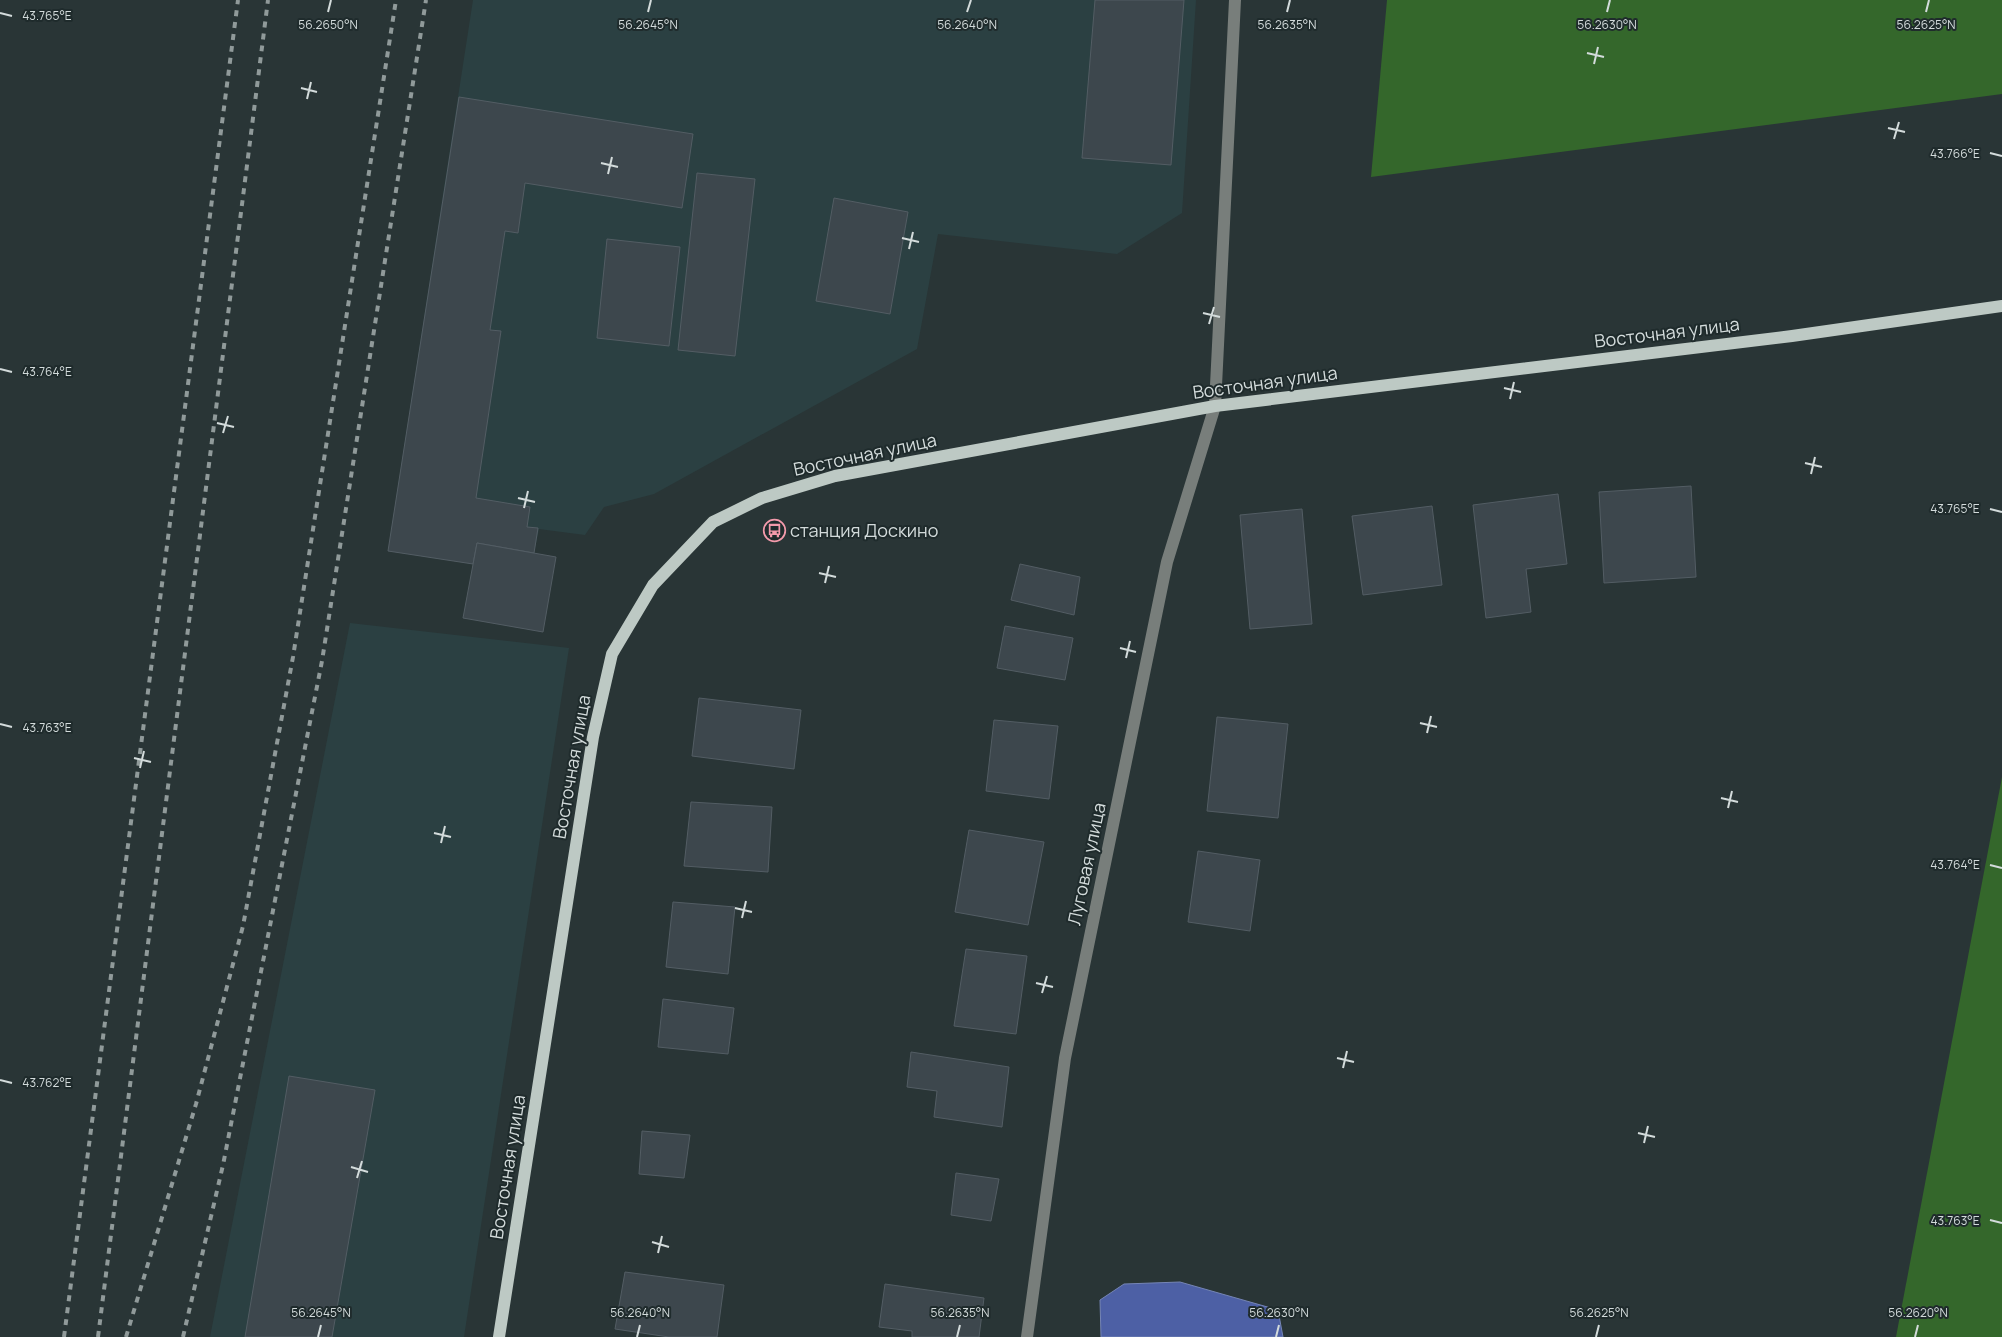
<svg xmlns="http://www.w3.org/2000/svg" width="2002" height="1337" viewBox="0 0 2002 1337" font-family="Manrope,sans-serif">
	<rect width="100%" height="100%" fill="#293536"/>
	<g fill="#2b4042">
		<path d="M473,0H1196L1182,213L1117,254L938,234L917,349L654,494L604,507L585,535L539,529L534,553L477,543L473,564L388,551Z"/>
		<path d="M350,623L569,648L464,1337H210Z"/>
	</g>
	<g fill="#34672b">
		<path d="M1387,0H2002V94L1371,177Z"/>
		<path d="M2002,777V1337H1896Z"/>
	</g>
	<path fill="#4d60a5" stroke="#7585b5" d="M1180,1282L1278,1310L1283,1337H1101L1100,1300L1124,1284Z"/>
	<g fill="#3d474d" stroke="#535d64">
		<path d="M1095,0H1184L1171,165L1082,158Z"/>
		<path d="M459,97L693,134L682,208L525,183L518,233L505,231L490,330L501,331L476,498L530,507L527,527L538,528L534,553L477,543L473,564L388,551Z"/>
		<path d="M697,173L755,179L735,356L678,350Z"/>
		<path d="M834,198L908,212L890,314L816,301Z"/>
		<path d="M607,239L680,247L669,346L597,338Z"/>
		<path d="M1691,486L1696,577L1604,583L1599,492Z"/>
		<path d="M1558,494L1567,564L1526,569L1531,612L1486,618L1473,505Z"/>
		<path d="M1432,506L1442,585L1363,595L1352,516Z"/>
		<path d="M1302,509L1312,624L1250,629L1240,515Z"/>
		<path d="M477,543L556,557L543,632L463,618Z"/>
		<path d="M1020,564L1080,577L1074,615L1011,600Z"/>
		<path d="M1005,626L1073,638L1065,680L997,668Z"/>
		<path d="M699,698L801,710L794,769L692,756Z"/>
		<path d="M1217,717L1288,724L1278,818L1207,811Z"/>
		<path d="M994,720L1058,726L1049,799L986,791Z"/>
		<path d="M691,802L772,807L768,872L684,866Z"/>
		<path d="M969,830L1044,842L1028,925L955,912Z"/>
		<path d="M1198,851L1260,860L1250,931L1188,922Z"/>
		<path d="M673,902L735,907L728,974L666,967Z"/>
		<path d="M966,949L1027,956L1016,1034L954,1026Z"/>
		<path d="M663,999L734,1008L728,1054L658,1047Z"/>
		<path d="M911,1052L1009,1067L1002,1127L934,1117L937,1091L907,1087Z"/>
		<path d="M289,1076L375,1090L332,1337H245Z"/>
		<path d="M642,1131L690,1135L684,1178L639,1174Z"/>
		<path d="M956,1173L999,1179L991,1221L951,1215Z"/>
		<path d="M625,1272L724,1285L717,1337H669L615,1329Z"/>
		<path d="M885,1284L984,1298L979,1337H912V1331L879,1327Z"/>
	</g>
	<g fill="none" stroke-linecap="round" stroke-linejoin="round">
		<path stroke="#787e7b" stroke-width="12" d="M1027,1337L1065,1058L1167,562L1215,406L1235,0"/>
		<path stroke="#bdc9c4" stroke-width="12" d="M499,1337L593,737L612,654L653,585L713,522L762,498L835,476L1215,406L1792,336L2002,306"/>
		<g stroke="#909a9a" stroke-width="4" stroke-dasharray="6 6" stroke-linecap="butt">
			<path d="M64,1337L238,0"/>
			<path d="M98,1337L268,0"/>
			<path d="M126,1337L196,1104L243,926L293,657L396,0"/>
			<path d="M183,1337L223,1165L322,661L426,0"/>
		</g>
	</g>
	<path fill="none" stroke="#d3dbdb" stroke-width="2" d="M328,12L331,0M648,12L651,0M967,12L971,0M1287,12L1290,0M1607,12L1610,0M1926,12L1929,0M0,13L12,16M1587,53L1604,57M1594,64L1598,47M301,88L317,92M307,99L311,82M1888,128L1905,132M1894,139L1899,122M1990,153L2002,156M601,163L618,167M608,174L612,157M902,238L919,242M909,249L913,232M1203,313L1220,317M1209,324L1214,307M0,369L12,372M1504,388L1521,392M1510,399L1514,382M217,423L234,427M223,433L228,416M1805,463L1822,467M1811,474L1815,457M518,498L535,502M524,508L528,491M1990,509L2002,512M819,573L836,577M825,583L829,566M1120,648L1136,652M1126,658L1130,641M1420,723L1437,727M0,724L12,727M1427,733L1431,716M134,758L151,762M140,768L144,751M1721,798L1738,802M1728,808L1732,791M434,833L451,837M441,843L445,826M1990,865L2002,868M735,908L752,912M742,918L746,901M1036,983L1053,987M1042,993L1047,976M1337,1058L1354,1062M1343,1068L1347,1051M0,1080L12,1083M1638,1133L1655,1137M1644,1143L1648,1126M351,1167L368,1172M357,1178L362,1161M1990,1220L2002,1223M652,1242L669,1247M658,1253L662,1236M318,1337L321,1325M637,1337L640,1325M957,1337L960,1325M1276,1337L1279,1325M1596,1337L1599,1325M1915,1337L1918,1325"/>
	<defs>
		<symbol id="bus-ring" viewBox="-11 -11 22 22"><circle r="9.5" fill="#1f2b2c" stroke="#f39aab" stroke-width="1.5"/><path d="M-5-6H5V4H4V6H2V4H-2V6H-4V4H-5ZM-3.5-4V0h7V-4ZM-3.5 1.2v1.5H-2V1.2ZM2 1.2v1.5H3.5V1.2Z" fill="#f39aab"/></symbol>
	</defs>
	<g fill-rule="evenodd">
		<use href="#bus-ring" x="762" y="518" width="25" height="25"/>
	</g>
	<g text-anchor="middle" stroke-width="4" stroke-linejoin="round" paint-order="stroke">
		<g font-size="18" fill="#d3dbdb" stroke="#1f2b2c">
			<text transform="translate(1667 333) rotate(-7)" y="6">Восточная улица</text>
			<text transform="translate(1265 383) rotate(-8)" y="6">Восточная улица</text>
			<text transform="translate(865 455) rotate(-12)" y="6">Восточная улица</text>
			<text transform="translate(572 767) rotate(-80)" y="6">Восточная улица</text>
			<text transform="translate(1087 864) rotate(-78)" y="6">Луговая улица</text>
			<text transform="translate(508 1167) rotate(-81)" y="6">Восточная улица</text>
		</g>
		<g font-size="18" fill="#d3dbdb" stroke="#1f2b2c" text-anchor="start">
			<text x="790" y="537">станция Доскино</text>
		</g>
	</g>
	<g font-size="12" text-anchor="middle" fill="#d3dbdb" stroke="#1f2b2c" stroke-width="4" stroke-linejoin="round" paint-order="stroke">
		<text x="47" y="20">43.765°E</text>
		<text x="328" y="29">56.2650°N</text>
		<text x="648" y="29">56.2645°N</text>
		<text x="967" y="29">56.2640°N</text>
		<text x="1287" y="29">56.2635°N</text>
		<text x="1607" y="29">56.2630°N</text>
		<text x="1926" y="29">56.2625°N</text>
		<text x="1955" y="158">43.766°E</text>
		<text x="47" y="376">43.764°E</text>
		<text x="1955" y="513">43.765°E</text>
		<text x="47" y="732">43.763°E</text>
		<text x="1955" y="869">43.764°E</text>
		<text x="47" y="1087">43.762°E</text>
		<text x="1955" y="1225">43.763°E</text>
		<text x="321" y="1317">56.2645°N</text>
		<text x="640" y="1317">56.2640°N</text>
		<text x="960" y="1317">56.2635°N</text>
		<text x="1279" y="1317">56.2630°N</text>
		<text x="1599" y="1317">56.2625°N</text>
		<text x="1918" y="1317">56.2620°N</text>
	</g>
</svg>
